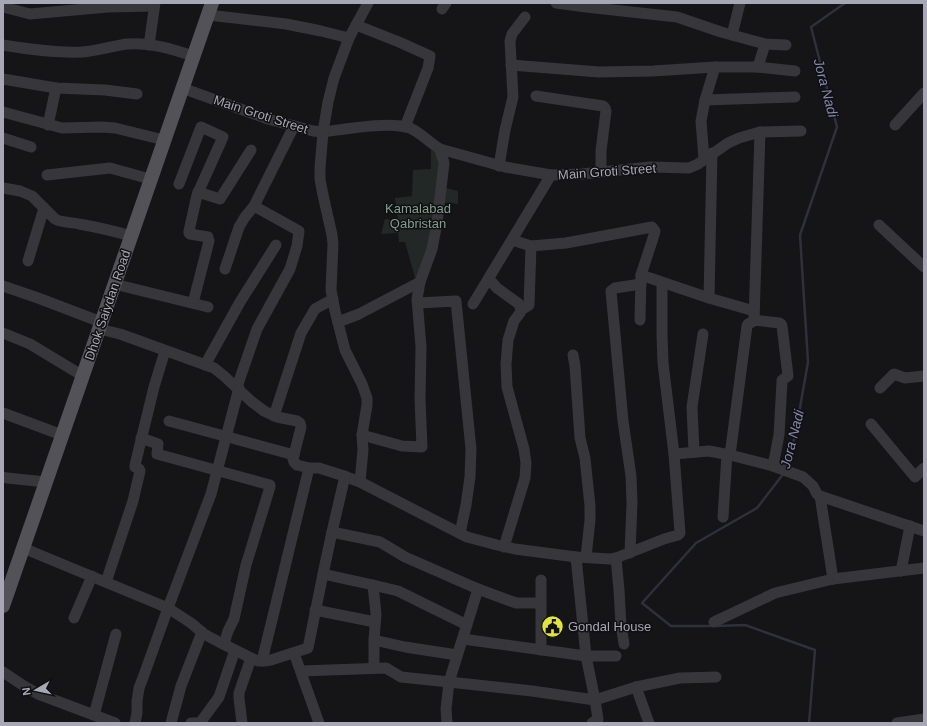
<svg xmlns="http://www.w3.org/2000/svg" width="927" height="726" viewBox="0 0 927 726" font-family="Arial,sans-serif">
	<rect width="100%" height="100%" fill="#151416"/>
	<path fill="#212825" d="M431,150L442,154L443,187L458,191V204L441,202L421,276L415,278L405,242H399L398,233L381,234L385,219L398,220L395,198L412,196L413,170L431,169Z"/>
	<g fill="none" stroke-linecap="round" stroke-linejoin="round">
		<g stroke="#2e303b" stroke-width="2.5">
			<path d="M786,467L795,436L808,362L800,235L837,127L811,27L845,3"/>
			<path d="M712,626H671L642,603L696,543L757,508L784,473"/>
			<path d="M717,626L745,625L815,650L809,723"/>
		</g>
		<g stroke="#37363b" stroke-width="11">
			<path d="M556,3L586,7L677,17L721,32L765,44L786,45"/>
			<path d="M3,7L30,14L108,7L154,6"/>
			<path d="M442,9L446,3"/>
			<path d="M208,15L286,24L321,31L349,38"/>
			<path d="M356,25L399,42L430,56L428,68L405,127"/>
			<path d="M732,35L740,3"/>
			<path d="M3,45C27,49 58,53 82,52C97,51 112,46 127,44C149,42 172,49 193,56"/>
			<path d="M149,45L155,3"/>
			<path d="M511,65L599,72L653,71L715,67H758L795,71"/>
			<path d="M758,67L765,44"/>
			<path d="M3,79L56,88L105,90L137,94"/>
			<path d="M182,88L268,119L313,131L323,132C346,129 389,121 410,128C421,133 430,143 440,149L505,167L551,175L582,174L650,167L689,168L698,164L728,143L739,138L760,132L801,131"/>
			<path d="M536,96L603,106L605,108L606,111L601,151V172"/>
			<path d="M705,100L795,97"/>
			<path d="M3,112L62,128L102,127L115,128L164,140"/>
			<path d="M48,125L56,88"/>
			<path d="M895,125L924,93"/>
			<path d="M3,138L31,147"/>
			<path d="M704,159L701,121L705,100L715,67"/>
			<path d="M499,166L505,130L513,97L510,41L512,34L525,17"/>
			<path d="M47,175L110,168L150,179"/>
			<path d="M179,184L201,127L223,137L197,195L189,231V233L190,234L208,237L209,241L193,303"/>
			<path d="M3,188L20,191L32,196L55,219C62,223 71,222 79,224C96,227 114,231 131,236"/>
			<path d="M198,192L220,199L251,150"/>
			<path d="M879,225L924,267"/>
			<path d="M512,240L531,246L566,243L652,227L655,231L654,235L641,275L640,320"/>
			<path d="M28,261L44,208"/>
			<path d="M225,269L239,227L245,217L254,206L294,126"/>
			<path d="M641,275L709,298L754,311"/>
			<path d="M489,279L497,288L519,304L521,310"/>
			<path d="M114,284L208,307"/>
			<path d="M3,286L38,298L101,322"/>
			<path d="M709,298L712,153"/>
			<path d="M418,303L456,301L471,449L470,477L466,505L460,533"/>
			<path d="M473,304L551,175"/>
			<path d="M754,320L760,132"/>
			<path d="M338,322L359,314L420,282"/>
			<path d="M99,329L120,334L214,368L224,376L252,402L264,411L277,417L297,421L300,423L301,427L293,459L294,462L297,465L309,468H319L341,475L360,482L467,537L497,545L515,549L576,557L610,559L616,558L664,539L678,535L680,533L674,454L663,363L662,336V283"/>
			<path d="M3,333L30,344L83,376"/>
			<path d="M573,355L575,366L580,438L585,458L590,506V520L586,557"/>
			<path d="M205,365L240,302L276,245"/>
			<path d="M237,387L257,329L290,269L297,246L299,231L254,206"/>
			<path d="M880,388L894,374L905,378L924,376"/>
			<path d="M3,413L62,435"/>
			<path d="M274,416L301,333L315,309L333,299"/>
			<path d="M169,421L294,455"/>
			<path d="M871,424L915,477L924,468"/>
			<path d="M362,435L402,446L422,447L420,399L421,347L417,299L420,282L432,249L437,223L444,163L440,149"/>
			<path d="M141,438L158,444L157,454L270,485V487L246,565L234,619L228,631L224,644"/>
			<path d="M694,452L692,407L703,334"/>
			<path d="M674,454L709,451L730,455L773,466L803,477L813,486L817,494L820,496L924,531"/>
			<path d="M730,455L747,326L748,324L752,322L754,320L779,323L781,324L782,326L788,376L782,380V382L779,435L773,466"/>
			<path d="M345,476L332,532L380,542L405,557L478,589L449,682L532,691L595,700L586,656L576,557"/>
			<path d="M3,477L7,478L46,482"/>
			<path d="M360,482L363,450L362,435L367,405V398L362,384L345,350L335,311L331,290L333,244L332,235L323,195L320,179V168L323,132L328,102L334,78L349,38L368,3"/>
			<path d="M820,496L833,579"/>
			<path d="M723,517L727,454"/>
			<path d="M332,532L323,574L373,585L376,614L374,640"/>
			<path d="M504,547L525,478L526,463L524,449L507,387L506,364L508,340L514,321L520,313L521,310L529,305L531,246"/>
			<path d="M23,548L168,608L191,623L204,634L219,642L251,658L258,661H265L271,660L308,648L323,574"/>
			<path d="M630,553L632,503L631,476L623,421L611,291L615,288L641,284"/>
			<path d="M616,558L619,590L621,625L624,644"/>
			<path d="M901,571L910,526"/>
			<path d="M541,580V650"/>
			<path d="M106,582L133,501L140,471L139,469L135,467V465L154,387L165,351"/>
			<path d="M373,585L398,591L467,625"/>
			<path d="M478,589L516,603H541"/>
			<path d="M315,610L375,622"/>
			<path d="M74,618L92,576"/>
			<path d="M714,622L775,593L833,579L924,568"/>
			<path d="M463,639L586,656H616"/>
			<path d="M294,653L319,723"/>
			<path d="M262,661L309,468"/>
			<path d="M374,668V640L405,647L457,655"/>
			<path d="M301,671L386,668L401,677L449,682L446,709L447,723"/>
			<path d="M3,672L24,686L38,694L115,723"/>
			<path d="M636,687L649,723"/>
			<path d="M94,715L116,634"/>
			<path d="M135,723L137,713V701L139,688L144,675L168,608L211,494L239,388"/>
			<path d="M171,723L181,686L202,632"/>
			<path d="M191,723H200L219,697L235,650"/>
			<path d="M242,723L239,698V693L251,658"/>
			<path d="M592,723L598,719L595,700L636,687L680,678L716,677"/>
			<path d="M897,723L924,719"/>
		</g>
		<path stroke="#535259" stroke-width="14" d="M3,606L212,3"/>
	</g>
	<defs>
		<symbol id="civic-disc" viewBox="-11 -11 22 22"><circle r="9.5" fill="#e1e33f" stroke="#100f11"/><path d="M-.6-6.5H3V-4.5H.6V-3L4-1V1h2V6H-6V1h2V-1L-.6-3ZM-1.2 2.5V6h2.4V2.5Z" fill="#111"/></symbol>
	</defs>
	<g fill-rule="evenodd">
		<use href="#civic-disc" x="540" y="614" width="25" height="25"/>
	</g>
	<g text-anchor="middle" stroke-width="3" stroke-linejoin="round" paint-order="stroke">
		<g font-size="13" fill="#a8a7b5" stroke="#100f11">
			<text transform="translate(261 114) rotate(18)" y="5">Main Groti Street</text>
			<text transform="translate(607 171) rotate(-4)" y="5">Main Groti Street</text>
			<text transform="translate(107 305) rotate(-71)" y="5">Dhok Saiydan Road</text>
		</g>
		<g font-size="13" fill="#809f8c" stroke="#100f11">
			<text x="418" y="213">Kamalabad<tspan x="418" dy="15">Qabristan</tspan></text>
		</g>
		<g font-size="13" fill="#a8a7b5" stroke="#100f11" text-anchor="start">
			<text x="568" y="631">Gondal House</text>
		</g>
		<g font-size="14" font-style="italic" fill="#8189ad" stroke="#100f11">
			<text transform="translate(826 88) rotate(75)" y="5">Jora Nadi</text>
			<text transform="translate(792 439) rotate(-76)" y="5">Jora Nadi</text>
		</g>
	</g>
	<rect width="927" height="726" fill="none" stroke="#a8a7b5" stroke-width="8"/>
	<g transform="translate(36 690) rotate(261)" stroke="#100f11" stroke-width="3" paint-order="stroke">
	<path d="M0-3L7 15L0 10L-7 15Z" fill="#a8a7b5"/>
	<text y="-6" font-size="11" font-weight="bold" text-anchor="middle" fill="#a8a7b5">N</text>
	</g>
</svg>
